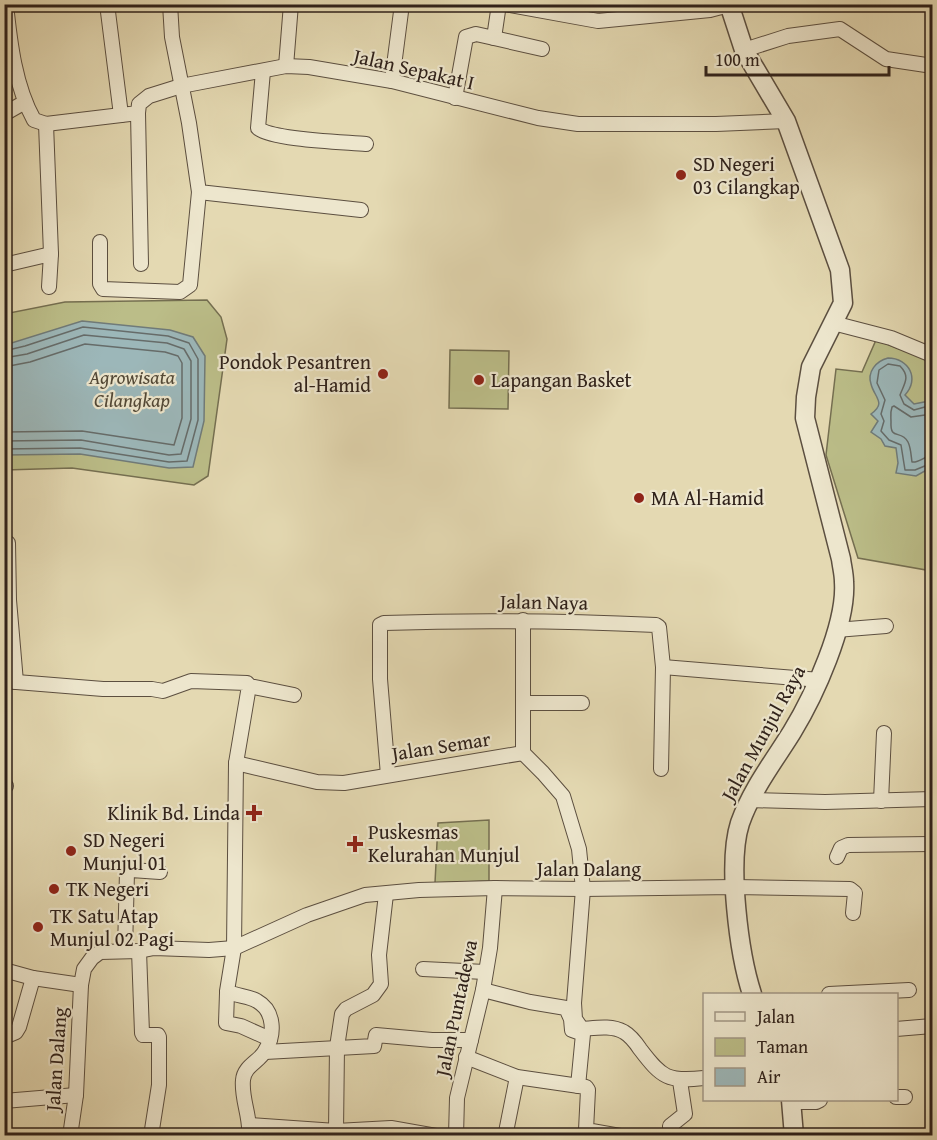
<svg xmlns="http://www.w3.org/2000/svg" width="937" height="1140" viewBox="0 0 937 1140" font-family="'Gentium Book Plus',serif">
	<rect width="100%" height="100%" fill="#e4d9b2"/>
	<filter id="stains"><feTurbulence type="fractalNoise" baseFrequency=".00333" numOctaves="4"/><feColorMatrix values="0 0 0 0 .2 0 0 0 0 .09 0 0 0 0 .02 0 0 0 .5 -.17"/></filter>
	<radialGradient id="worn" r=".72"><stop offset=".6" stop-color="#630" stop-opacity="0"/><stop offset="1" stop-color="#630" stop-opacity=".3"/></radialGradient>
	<g fill="#bbbd88" stroke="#756f51" stroke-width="1.5">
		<path d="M207,300L221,317L227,339L208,476L194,485L72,468L5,470L4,314L65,302Z"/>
		<path d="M876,340L932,361V571L858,558L826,455L836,369L862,372Z"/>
		<path d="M450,350L509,351L508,409L449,408Z"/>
		<path d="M489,820V881L435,883L438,823Z"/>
	</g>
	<g fill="#9cb7b9" stroke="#707b79" stroke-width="1.5">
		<path d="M82,321L170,330L193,337L205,356L204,421L193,467L169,468L80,454L5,455V345Z"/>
		<path d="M888,358C909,358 920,379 905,395L914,404L929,401L932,385V467L916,476L896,473L898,463L896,448L885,446L881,439L871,432L878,421L871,414C887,403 874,397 871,384C867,372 876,361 888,358Z"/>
	</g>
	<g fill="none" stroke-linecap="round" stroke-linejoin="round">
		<g stroke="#666c6a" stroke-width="1.5">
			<path d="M4,351L25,346L83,327L168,336L189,343L198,359V420L187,461L169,462L80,448L4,449"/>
			<path d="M4,358L27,354L84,335L167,343L184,349L191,361V419L181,454L169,455L81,440L4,441"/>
			<path d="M4,367L30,362L85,344L165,352L178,356L182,363V418L174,445L82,431L4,432"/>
			<path d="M932,405L914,410L904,404L900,395C904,384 911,377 900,366L888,364L879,370L877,383L885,400L881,414L884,421L881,431L889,440L901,445L905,470H915L932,463"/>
			<path d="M932,414L911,417L894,406L892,407C890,413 891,416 891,422C890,441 901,429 908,442C911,448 911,456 912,462C919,463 925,456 932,455"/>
		</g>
		<defs>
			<g id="minor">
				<path d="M6,4C10,43 15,86 34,120L46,124L138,113L139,104L149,96L181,86L286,66L309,67L392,81L538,118L578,124H716L786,121"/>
				<path d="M107,4L121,115"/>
				<path d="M170,4L172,37L189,123L199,192L361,210"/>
				<path d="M504,4L598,21L710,10L729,5"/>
				<path d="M494,38L542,49"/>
				<path d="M744,50L788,36L840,29L886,59L926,65"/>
				<path d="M286,66L291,4"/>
				<path d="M263,71L258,128C272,140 344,142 366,144"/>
				<path d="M392,81L402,4"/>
				<path d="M455,98L466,37L476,34L494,38L499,4"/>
				<path d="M138,113L141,264"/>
				<path d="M4,114L25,102"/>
				<path d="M46,124L51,254"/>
				<path d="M100,242V284L103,289L180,292L190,285L199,192"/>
				<path d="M4,265L51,254L49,287"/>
				<path d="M833,323L891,338L932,355"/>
				<path d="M8,543L9,600L16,682"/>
				<path d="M836,630L886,626"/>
				<path d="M663,667L820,680"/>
				<path d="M4,681L103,689H152L163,691L191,681L247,683L249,686L236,763L234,948L227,991C235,996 249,996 257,1001C275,1011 275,1035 265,1051C259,1062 244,1066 243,1080C241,1099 251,1117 249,1136"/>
				<path d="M249,686L294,695"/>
				<path d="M523,703H582"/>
				<path d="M523,753L543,773L563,796L579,849L583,889L574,1003L575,1019L582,1029C596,1028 611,1025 624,1032C631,1036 636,1043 640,1049C662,1078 668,1082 704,1078"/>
				<path d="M523,753V620"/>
				<path d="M236,763L317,782L344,783L523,753"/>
				<path d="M388,775L380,679V625L384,623C475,620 565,621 656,625L659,627L663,667L661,769"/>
				<path d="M4,786H6"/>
				<path d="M749,800L825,802L932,799"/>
				<path d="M881,801L884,733"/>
				<path d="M837,857L841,848L848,845L932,844"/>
				<path d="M125,950L127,872L131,870L160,872"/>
				<path d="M139,951L142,1033L143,1035H158L159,1037V1085L151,1136"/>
				<path d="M423,969L485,972"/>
				<path d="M4,970L33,978L81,985"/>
				<path d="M483,990L530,1002L566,1008L571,1019L572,1030L583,1034L578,1086"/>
				<path d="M227,993L226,1023L241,1026L270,1039"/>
				<path d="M829,994L909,990"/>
				<path d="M896,1029L932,1026"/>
				<path d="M4,1037L16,1032L19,1027L33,978"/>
				<path d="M265,1052L374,1046L376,1035L432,1040H471"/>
				<path d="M466,1057L517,1077L586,1087L588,1090L586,1130L620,1136"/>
				<path d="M896,1097H905"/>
				<path d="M4,1101L76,1095"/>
				<path d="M791,1102H816L820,1100"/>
				<path d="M250,1125L336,1131L391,1128L436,1136"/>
				<path d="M336,1131L337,1047L342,1014L346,1009L373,995L381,984L379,955L386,894"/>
				<path d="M506,1132L517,1077"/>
				<path d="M70,1136L76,1095L81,985L84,969L92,958L100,952L139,951L154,948L209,950L234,948L307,915L365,895L419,890L495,888L583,889L735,887L850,889L855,893L853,913"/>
				<path d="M456,1136L457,1098L483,990L490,948L495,888"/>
				<path d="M671,1136L670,1126L685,1114L680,1081"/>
			</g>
			<g id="tertiary">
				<path d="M729,4L744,50L786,121L840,270L843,303L811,367L806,397L805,418L841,559C842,567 844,574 844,582C847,624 814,696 792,732C774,761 752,789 740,823C727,863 739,954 752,994"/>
				<path d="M791,1100L794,1136"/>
			</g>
		</defs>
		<use href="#minor" stroke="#5c4f40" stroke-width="16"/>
		<use href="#tertiary" stroke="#5c4f40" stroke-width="21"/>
		<use href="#minor" stroke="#ede6cd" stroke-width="14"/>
		<use href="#tertiary" stroke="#ede6cd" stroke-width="18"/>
	</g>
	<g fill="#8f2418" stroke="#ede6cd" stroke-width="2">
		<circle cx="681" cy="175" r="6"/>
		<circle cx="383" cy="374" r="6"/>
		<circle cx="479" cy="380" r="6"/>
		<circle cx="639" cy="498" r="6"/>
		<path d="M251 804h6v6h6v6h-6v6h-6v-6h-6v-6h6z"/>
		<path d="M352 835h6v6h6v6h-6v6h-6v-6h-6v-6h6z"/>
		<circle cx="71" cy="851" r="6"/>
		<circle cx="54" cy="889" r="6"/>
		<circle cx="38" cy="927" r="6"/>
	</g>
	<g text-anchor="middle" stroke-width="4.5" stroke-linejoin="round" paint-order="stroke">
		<g font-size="20" fill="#2f211a" stroke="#ede6cd">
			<text transform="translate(414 69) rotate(13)" y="7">Jalan Sepakat I</text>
			<text transform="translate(544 602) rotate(1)" y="7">Jalan Naya</text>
			<text transform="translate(763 733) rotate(-61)" y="7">Jalan Munjul Raya</text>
			<text transform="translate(441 746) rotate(-9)" y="7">Jalan Semar</text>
			<text x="589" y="876">Jalan Dalang</text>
			<text transform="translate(456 1008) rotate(-78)" y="7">Jalan Puntadewa</text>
			<text transform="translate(56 1059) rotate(-86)" y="7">Jalan Dalang</text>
		</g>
		<g font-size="20" fill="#2f211a" stroke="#ede6cd" text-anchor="start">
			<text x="693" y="171">SD Negeri<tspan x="693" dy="23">03 Cilangkap</tspan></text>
			<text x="371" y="369" text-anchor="end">Pondok Pesantren<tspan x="371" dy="23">al-Hamid</tspan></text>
			<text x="491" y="387">Lapangan Basket</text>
			<text x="651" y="505">MA Al-Hamid</text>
			<text x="240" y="820" text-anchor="end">Klinik Bd. Linda</text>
			<text x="368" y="839">Puskesmas<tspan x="368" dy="23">Kelurahan Munjul</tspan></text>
			<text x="83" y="847">SD Negeri<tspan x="83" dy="23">Munjul 01</tspan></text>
			<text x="66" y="896">TK Negeri</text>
			<text x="50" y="923">TK Satu Atap<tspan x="50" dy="23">Munjul 02 Pagi</tspan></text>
		</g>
		<g font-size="20" font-style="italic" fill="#524836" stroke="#ede6cd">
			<text x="132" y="384">Agrowisata<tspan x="132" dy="23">Cilangkap</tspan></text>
		</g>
	</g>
	<rect width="937" height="1140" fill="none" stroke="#e4d9b2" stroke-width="24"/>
	<rect x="6" y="6" width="925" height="1128" fill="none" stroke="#2f211a" stroke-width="3"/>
	<rect x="12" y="12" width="913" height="1116" fill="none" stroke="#2f211a" stroke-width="1.5"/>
	<rect x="703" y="993" width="195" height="108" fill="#ede6cd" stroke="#a19785" stroke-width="1.5"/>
	<rect x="715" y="1012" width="30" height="9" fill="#ede6cd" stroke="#a19785" stroke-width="1.5"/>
	<text x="757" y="1023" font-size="18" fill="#2f211a">Jalan</text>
	<rect x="715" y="1038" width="30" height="18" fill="#bbbd88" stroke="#a19785" stroke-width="1.5"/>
	<text x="757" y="1053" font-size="18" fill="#2f211a">Taman</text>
	<rect x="715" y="1068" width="30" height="18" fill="#9cb7b9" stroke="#a19785" stroke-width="1.5"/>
	<text x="757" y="1083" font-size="18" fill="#2f211a">Air</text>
	<path d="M706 66v9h183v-9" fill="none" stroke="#2f211a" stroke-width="3"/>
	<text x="715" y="66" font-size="18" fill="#2f211a" stroke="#ede6cd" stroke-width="4.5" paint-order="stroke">100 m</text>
	<rect width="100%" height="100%" filter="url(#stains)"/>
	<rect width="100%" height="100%" fill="url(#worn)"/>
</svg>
